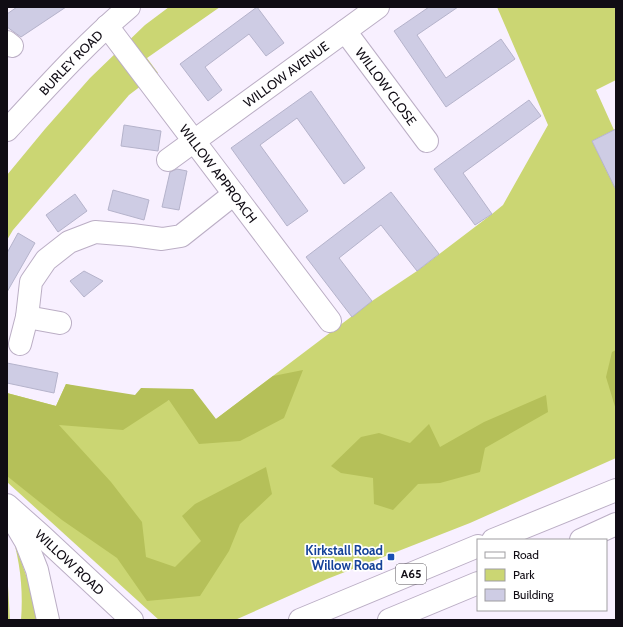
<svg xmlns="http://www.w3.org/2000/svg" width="623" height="627" viewBox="0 0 623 627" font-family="Cabin,sans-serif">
	<rect width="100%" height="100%" fill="#f8f0ff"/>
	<g fill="#cbd673">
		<path d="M169,7H220L147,58L158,73L129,95L13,230L7,240V175L45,129L90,78L145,25Z"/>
		<path d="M497,7H616V80L596,90L614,130L592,141L616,190V458L470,523L327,579L235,620H159L7,482V393L56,406L66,384L153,404L177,398L212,422L372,301L417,271L492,214L503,205L548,125Z"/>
		<path d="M15,546C25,570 33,594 38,620H21C23,595 21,570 15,546Z"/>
		<path d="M7,569L10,620H7Z"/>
	</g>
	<g fill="#b5c059">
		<path d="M616,350V410L606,377L612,352Z"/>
		<path d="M303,370L284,418L240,441L199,444L169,400L123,430L59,425L111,482L142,522L146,557L175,567L201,541L182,516L195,504L266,467L272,494L240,524L229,551L200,596L147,601L117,558L62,520L7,476V393L56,406L66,384L135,395L141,388L193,389L216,419L273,376Z"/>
		<path d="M546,395L548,412L485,448L480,472L440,483L418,484L393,510L374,504L373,478L341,473L331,466L361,437L379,433L410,443L429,424L440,447L484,422Z"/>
	</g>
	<g fill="#cecce4" stroke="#b5b3cb">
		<path d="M17,7H66L21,37L7,27V14Z"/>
		<path d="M257,7L284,43L266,56L249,34L205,67L222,90L208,101L180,64Z"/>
		<path d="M429,7H458L417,35L446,78L501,39L515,59L446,107L394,31Z"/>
		<path d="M311,91L365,168L344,184L297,118L260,145L308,211L287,226L231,148Z"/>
		<path d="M529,100L541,116L463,173L492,214L475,225L434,169Z"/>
		<path d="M124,125L161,131L158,151L121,146Z"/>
		<path d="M616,129V190L592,141Z"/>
		<path d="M177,169L187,171L179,210L162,207L170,172Z"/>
		<path d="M113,190L149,200L144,220L108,210Z"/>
		<path d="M391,192L439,254L417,271L381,225L339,258L372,301L352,317L306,257Z"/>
		<path d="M75,194L87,211L58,232L46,215Z"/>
		<path d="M18,233L35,243L7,292V253Z"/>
		<path d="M84,271L103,281L84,297L70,281Z"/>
		<path d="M7,363L58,373L54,393L7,383Z"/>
	</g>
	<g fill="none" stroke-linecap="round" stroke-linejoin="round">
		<defs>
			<g id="minor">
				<path id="s1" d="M107,26L330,321"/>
				<path id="s2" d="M345,31L427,141"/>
				<path d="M7,42L12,46"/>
				<path id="s3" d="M7,130C46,88 85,44 129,7"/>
				<path id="s4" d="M168,160L378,7"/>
				<path d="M27,317L60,323"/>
				<path d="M20,344L27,317L31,282L46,260L69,242L95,232L132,235L162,239L181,236L234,194"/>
				<path id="s5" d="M7,505L43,537L132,620"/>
				<path d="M10,515L26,542L37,570L48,620"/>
			</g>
			<g id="major">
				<path d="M493,540L616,490"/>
				<path d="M581,540L616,524"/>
				<path d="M300,620L478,546"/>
				<path d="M389,620L478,583"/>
			</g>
		</defs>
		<use href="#minor" stroke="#bbaec5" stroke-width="24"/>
		<use href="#major" stroke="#bbaec5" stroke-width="24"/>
		<use href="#minor" stroke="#fff" stroke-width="22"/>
		<use href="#major" stroke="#fff" stroke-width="22"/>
	</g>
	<rect fill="#1a4fb4" stroke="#fff" stroke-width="1.5" x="387" y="553" width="8" height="8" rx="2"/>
	<g text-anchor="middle" stroke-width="3.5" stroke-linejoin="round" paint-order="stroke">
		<rect fill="#fff" stroke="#58555a" stroke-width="1" x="396" y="564" width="30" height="20" rx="3"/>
		<g font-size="12" font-weight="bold" fill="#100c14">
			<text x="411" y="578">A65</text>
		</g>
		<g font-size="13" fill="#100c14" stroke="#fff">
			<text dy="5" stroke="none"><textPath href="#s3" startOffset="93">BURLEY ROAD</textPath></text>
			<text dy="5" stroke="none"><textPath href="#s4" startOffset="146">WILLOW AVENUE</textPath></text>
			<text dy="5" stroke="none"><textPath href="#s2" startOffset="69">WILLOW CLOSE</textPath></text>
			<text dy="5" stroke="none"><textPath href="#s1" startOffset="185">WILLOW APPROACH</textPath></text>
			<text dy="5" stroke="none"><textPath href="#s5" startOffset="85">WILLOW ROAD</textPath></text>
		</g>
		<g font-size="13" font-weight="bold" fill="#164399" stroke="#fff" text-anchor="end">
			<text x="383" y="555">Kirkstall Road<tspan x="383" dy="15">Willow Road</tspan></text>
		</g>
	</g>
	<rect width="623" height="627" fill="none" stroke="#100c14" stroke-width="16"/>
	<rect x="477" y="539" width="130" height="72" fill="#ffffff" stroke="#9f9ea1"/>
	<rect x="485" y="552" width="20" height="6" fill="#ffffff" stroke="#9f9ea1"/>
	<text x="513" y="559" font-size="12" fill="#100c14">Road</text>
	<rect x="485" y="569" width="20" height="12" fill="#cbd673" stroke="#9f9ea1"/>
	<text x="513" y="579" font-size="12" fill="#100c14">Park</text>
	<rect x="485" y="589" width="20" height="12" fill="#cecce4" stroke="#9f9ea1"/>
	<text x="513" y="599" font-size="12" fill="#100c14">Building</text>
</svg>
